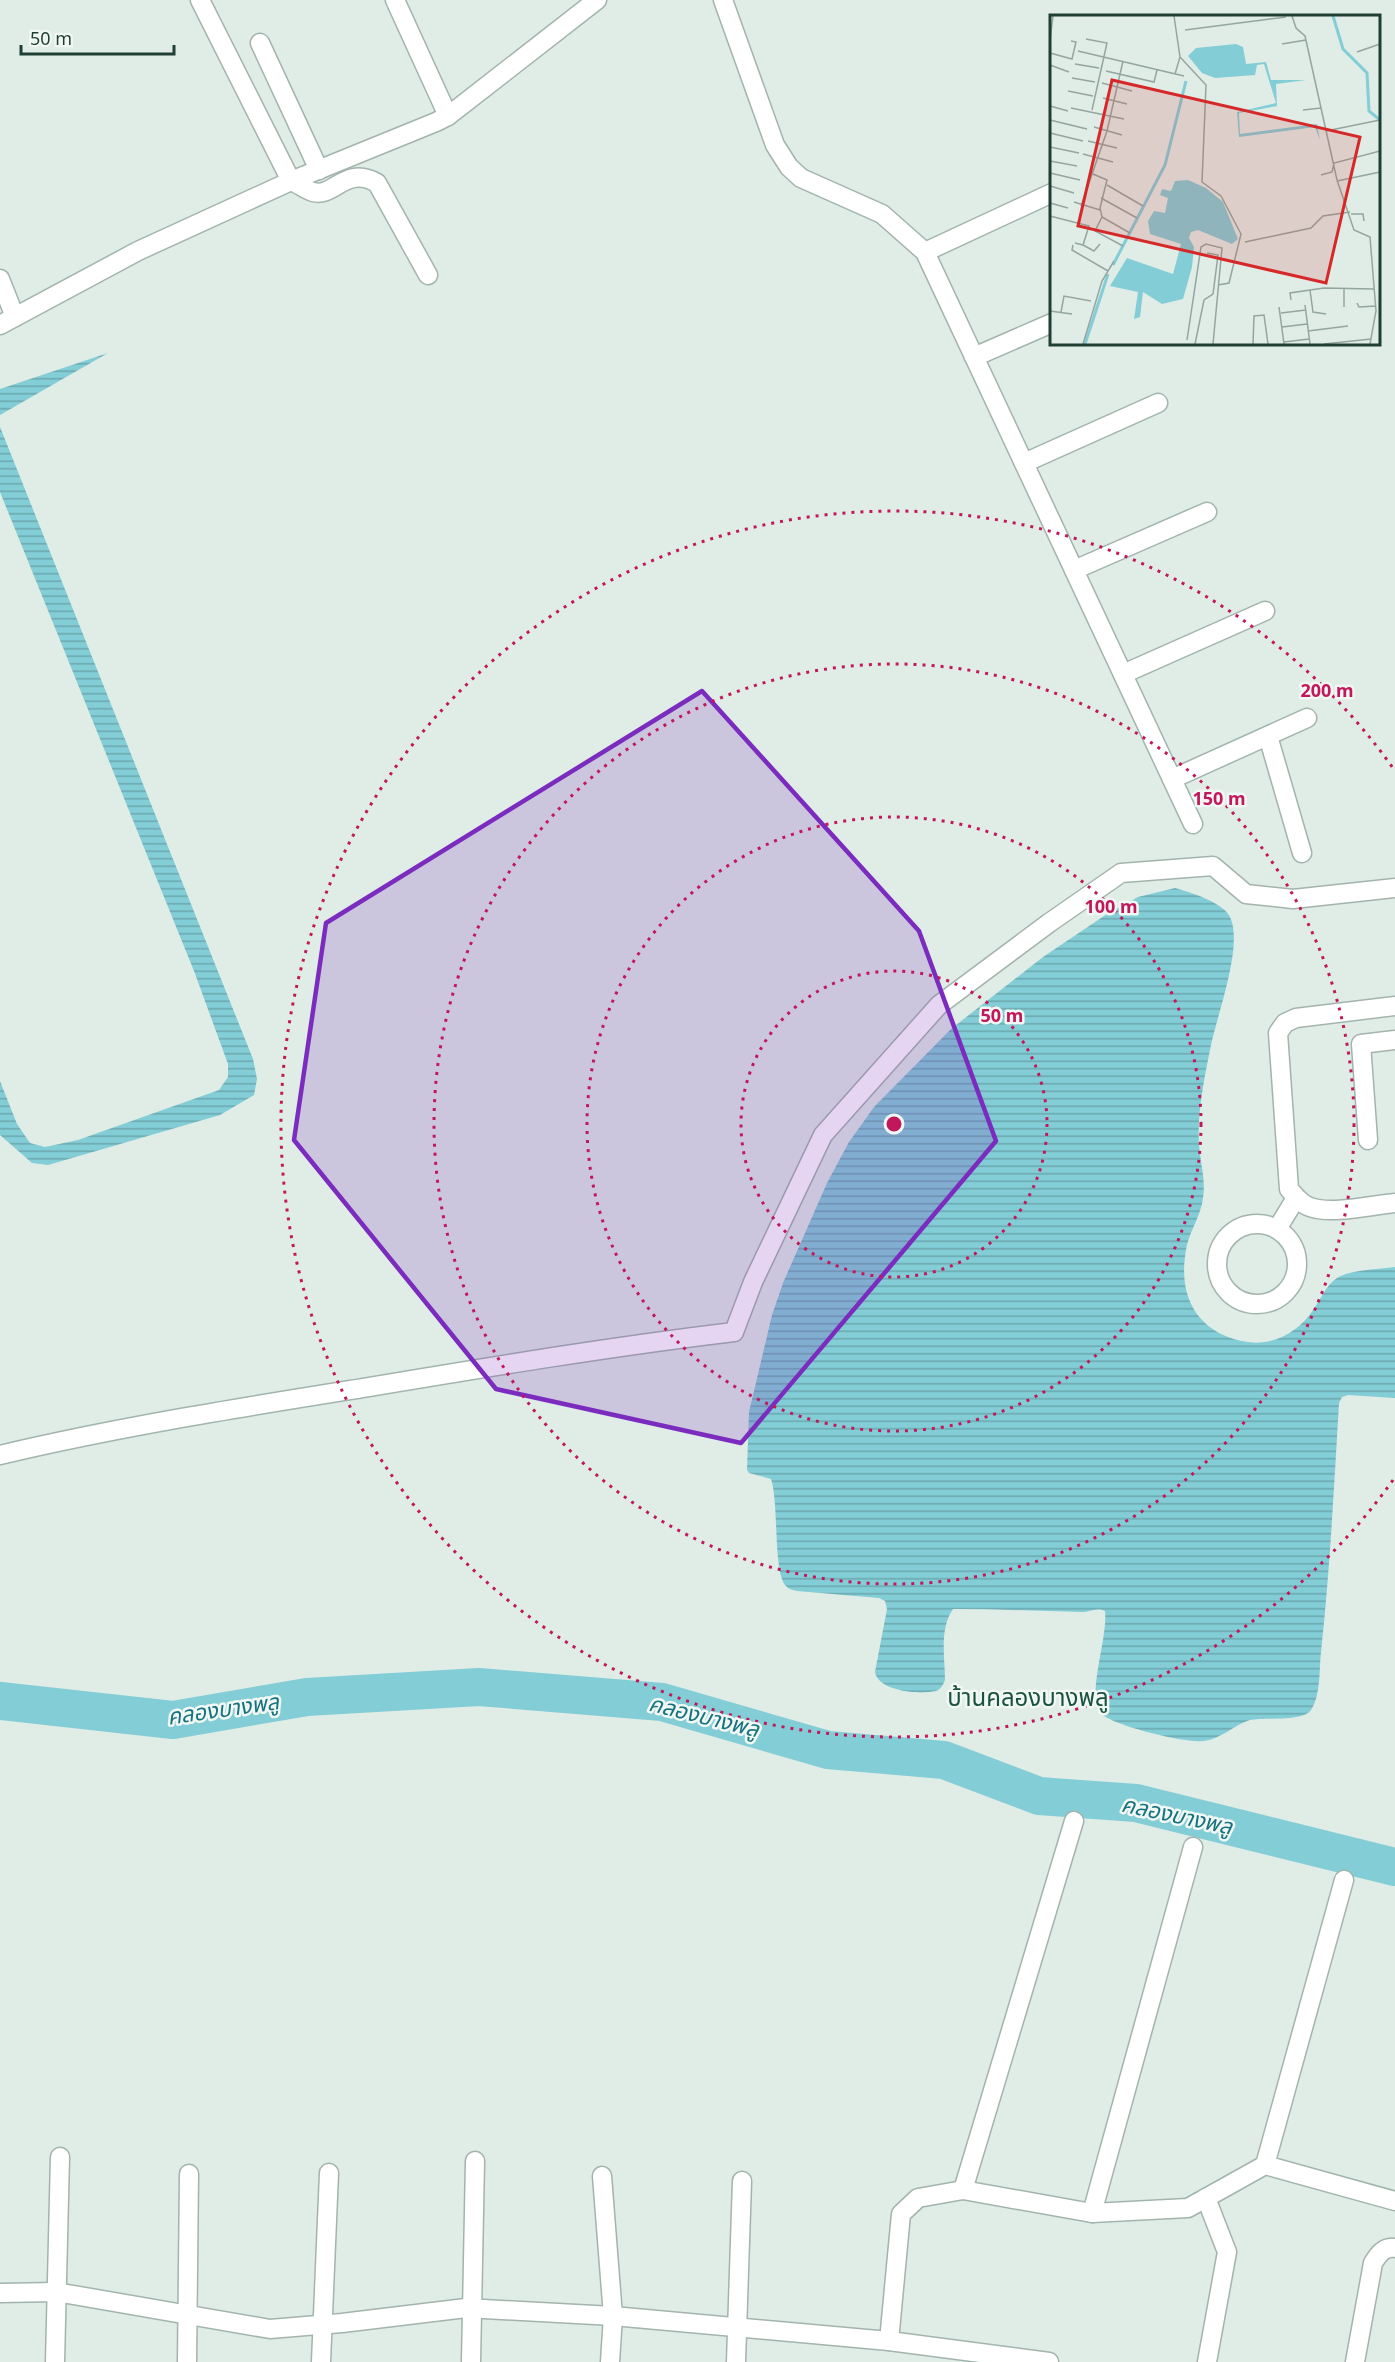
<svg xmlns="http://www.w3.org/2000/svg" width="1395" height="2362" viewBox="0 0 1395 2362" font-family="'Noto Sans','Noto Sans Thai',sans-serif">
	<defs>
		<pattern id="water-rules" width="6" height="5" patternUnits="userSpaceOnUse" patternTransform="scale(1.5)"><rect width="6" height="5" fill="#83cdd6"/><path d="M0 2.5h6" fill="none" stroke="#6ba8ae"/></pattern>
	</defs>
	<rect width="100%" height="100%" fill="#e0ece6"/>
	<g fill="url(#water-rules)">
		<path d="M108,353L0,415V419V389Z"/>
		<path d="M0,427L253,1059L257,1079L254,1095L220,1115L48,1165L32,1163L0,1135V1081L17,1124L30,1143L45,1147L78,1140L219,1090L228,1077V1064L194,971L0,492Z"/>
		<path d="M1175,888C1189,892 1223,902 1230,917C1244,946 1216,1017 1210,1050C1204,1080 1197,1114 1199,1144C1200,1162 1206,1180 1203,1198C1201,1215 1191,1229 1187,1245C1176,1295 1196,1334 1248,1342C1273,1346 1299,1332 1313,1310C1321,1299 1326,1285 1337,1278C1349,1270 1380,1269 1395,1267V1398L1348,1395L1342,1397L1339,1403C1334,1486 1330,1570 1321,1652C1319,1670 1321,1695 1311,1710C1303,1722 1264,1717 1250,1720C1234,1725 1221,1739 1204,1741C1188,1744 1103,1724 1098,1710C1089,1687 1108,1636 1105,1611C1096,1607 1090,1612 1082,1612C1039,1611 996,1609 953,1609C939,1629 945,1658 945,1680C943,1685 941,1689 936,1691C919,1695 878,1691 875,1672L887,1609L885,1601L879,1598L797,1591C793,1590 788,1589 785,1585C773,1568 779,1503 771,1479L749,1473L747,1470L749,1412L772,1315L783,1283L827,1183L849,1142L874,1107L951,1029L1043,957L1107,914L1138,897Z"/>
	</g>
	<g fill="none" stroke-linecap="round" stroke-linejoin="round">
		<path stroke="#83cdd6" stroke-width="38" d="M0,1701L173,1720L307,1697L479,1687L662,1702L828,1750L944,1760L1039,1796L1136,1803L1395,1867"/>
		<defs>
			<g id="minor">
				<path d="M200,0L291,181C299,184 306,190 313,192C334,198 345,165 377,183L428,275"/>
				<path d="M395,0L448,116"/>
				<path d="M723,0L775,145L789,167L801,178L882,214L925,252L1193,824"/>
				<path d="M260,43L319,170"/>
				<path d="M925,252L1052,193"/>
				<path d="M0,279L15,317"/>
				<path d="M0,325L138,251L291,181L436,122L448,116L597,0"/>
				<path d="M974,357L1052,323"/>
				<path d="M1024,463L1158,403"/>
				<path d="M1074,570L1207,512"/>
				<path d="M1123,674L1265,611"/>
				<path d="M1268,736L1302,853"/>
				<path d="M1172,779L1307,718"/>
				<path d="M1395,1006L1296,1018L1285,1023L1278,1033L1289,1189C1295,1196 1301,1204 1310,1207C1331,1215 1372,1205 1395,1203"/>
				<path d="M1368,1140L1361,1044L1395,1040"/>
				<circle cx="1257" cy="1264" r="40"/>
				<path d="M1277,1229L1296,1198"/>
				<path d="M0,1455C118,1427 238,1408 357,1389C483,1368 608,1347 734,1332L753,1282L823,1135L939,1005L1049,923L1121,873L1213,866L1246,894L1293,899L1395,888"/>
				<path d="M1265,2165L1344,1880"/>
				<path d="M602,2176L613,2316L610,2362"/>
				<path d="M963,2190L1074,1821"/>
				<path d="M1206,2198L1227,2252L1207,2362"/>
				<path d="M1092,2213L1193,1847"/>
				<path d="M0,2293L56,2292L270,2329L342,2323L466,2308L613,2316L889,2341L1049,2362"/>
				<path d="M889,2341L901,2214L918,2198L963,2190L1092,2213L1188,2208L1265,2165L1395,2201"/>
				<path d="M55,2362L60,2157"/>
				<path d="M187,2362L189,2174"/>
				<path d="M321,2362L329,2173"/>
				<path d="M471,2362L475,2161"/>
				<path d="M736,2362L742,2181"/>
				<path d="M1355,2362L1373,2263C1378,2255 1384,2246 1395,2248"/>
			</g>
		</defs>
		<use href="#minor" stroke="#a2b4ad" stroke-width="21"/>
		<use href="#minor" stroke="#fff" stroke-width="18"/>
	</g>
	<path fill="#7b2cbf" fill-opacity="0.2" stroke="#7b2cbf" stroke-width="4.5" stroke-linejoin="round" d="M702,691L919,931L996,1141L741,1443L496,1389L294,1140L326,923Z"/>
	<g fill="none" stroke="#c2185b" stroke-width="3" stroke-dasharray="3 6">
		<circle cx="894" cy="1124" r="153"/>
		<circle cx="894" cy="1124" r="307"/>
		<circle cx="894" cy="1124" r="460"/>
		<path d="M1393 1480A613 613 0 1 1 1393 768"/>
	</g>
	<g text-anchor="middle" stroke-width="5" stroke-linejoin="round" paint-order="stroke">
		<g font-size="22" font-style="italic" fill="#15727f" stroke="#f1f8f4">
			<text transform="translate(223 1709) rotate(-8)" y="8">คลองบางพลู</text>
			<text transform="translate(704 1716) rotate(14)" y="8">คลองบางพลู</text>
			<text transform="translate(1177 1815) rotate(12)" y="8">คลองบางพลู</text>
		</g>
		<g font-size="24" fill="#1a5241" stroke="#f1f8f4">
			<text x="1028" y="1706">บ้านคลองบางพลู</text>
		</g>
	</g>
	<g transform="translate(1050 15)">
		<rect width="330" height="330" fill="#e0ece6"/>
		<path d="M186,29L193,32L196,49L216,47L221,65H256L226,69L227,91L189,98L190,119L267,109L270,125L265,112L189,122L187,97L226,88L214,49L207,50L205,60L165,63L152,58L138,41L146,33ZM138,165L156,173L173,187L188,224L182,229L148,215L141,217L139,223L144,232L142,252L133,284L112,289L93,277L90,302L84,304L88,277L60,271L77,243L123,259L131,229L100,219L98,206L104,196L115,198L118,183L110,180L112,174L121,176L125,166Z" fill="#83cdd6"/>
		<path fill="none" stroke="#83cdd6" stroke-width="3" d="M283,1L293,34L317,58L319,96L330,105M63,250L115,150L136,66M35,329L58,259"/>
		<path fill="none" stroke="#93a69f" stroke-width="1.5" d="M124,1L130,42L125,59M242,1L246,13L255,21L287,165L304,215L320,222L326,296L320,329M135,15L236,2M36,24L57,28L42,95M0,25L3,1M232,29L256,25M28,36L134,61M307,37L330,29M0,38L22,44L26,27L21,26M130,42L156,70L152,167L171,181L191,219L179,268L168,270M25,49L49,53M0,50L19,57M56,56L104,67L107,55M22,63L45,67M52,68L82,76M18,76L43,81M53,83L77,89M0,91L18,96M21,93L74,104M253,95L271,93M0,105L37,114M44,112L72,120M276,116L330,105M0,118L33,126M38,126L67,133M0,132L29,138M33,139L63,147M0,146L27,151M0,158L30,165M43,159L57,165L50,193L52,202L45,216L73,231M271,160L282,157L284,148L330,136M287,166L330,157M57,170L93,191M0,171L24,178M51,183L87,203M24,187L50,195M0,188L18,193M31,191L57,116L73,46M301,199H313L314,206M0,201L39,211L33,230L25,228M52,202L80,218M195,227L261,213L273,201L300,197M23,230L22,235L58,256M33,230L44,236L50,229M260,275L263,297L276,299M241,285L240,278L274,273L324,274M307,288L309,292L326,291M255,290L260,329M229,292L234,329M294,292V273M0,296L22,299M11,297L14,281L41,286M231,298L256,295M232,312L257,309M258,316L298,311M137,325L151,232L156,229L172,233L163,329M234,327L259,324M33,329L52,266L64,246M145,329L154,285L163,279L168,240L157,238M203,329L204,301L214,300L218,329M274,329L321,324"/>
		<path fill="#d62828" fill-opacity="0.15" stroke="#d62828" stroke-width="3" d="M62,65L310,122L276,268L28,211Z"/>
		<rect width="330" height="330" fill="none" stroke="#1f3e34" stroke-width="3"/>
	</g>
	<circle cx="894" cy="1124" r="9" fill="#c2185b" stroke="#f1f8f4" stroke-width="3"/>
	<g font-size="18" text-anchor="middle" font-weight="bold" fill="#c2185b" stroke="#f1f8f4" stroke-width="5" stroke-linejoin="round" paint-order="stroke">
		<text x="1327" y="697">200 m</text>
		<text x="1219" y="805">150 m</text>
		<text x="1111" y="913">100 m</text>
		<text x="1002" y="1022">50 m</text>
	</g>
	<path d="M21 45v9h153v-9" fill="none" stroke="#1f3e34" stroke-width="3"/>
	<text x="30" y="45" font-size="18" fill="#1f3e34" stroke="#f1f8f4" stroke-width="4.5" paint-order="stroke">50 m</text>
</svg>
